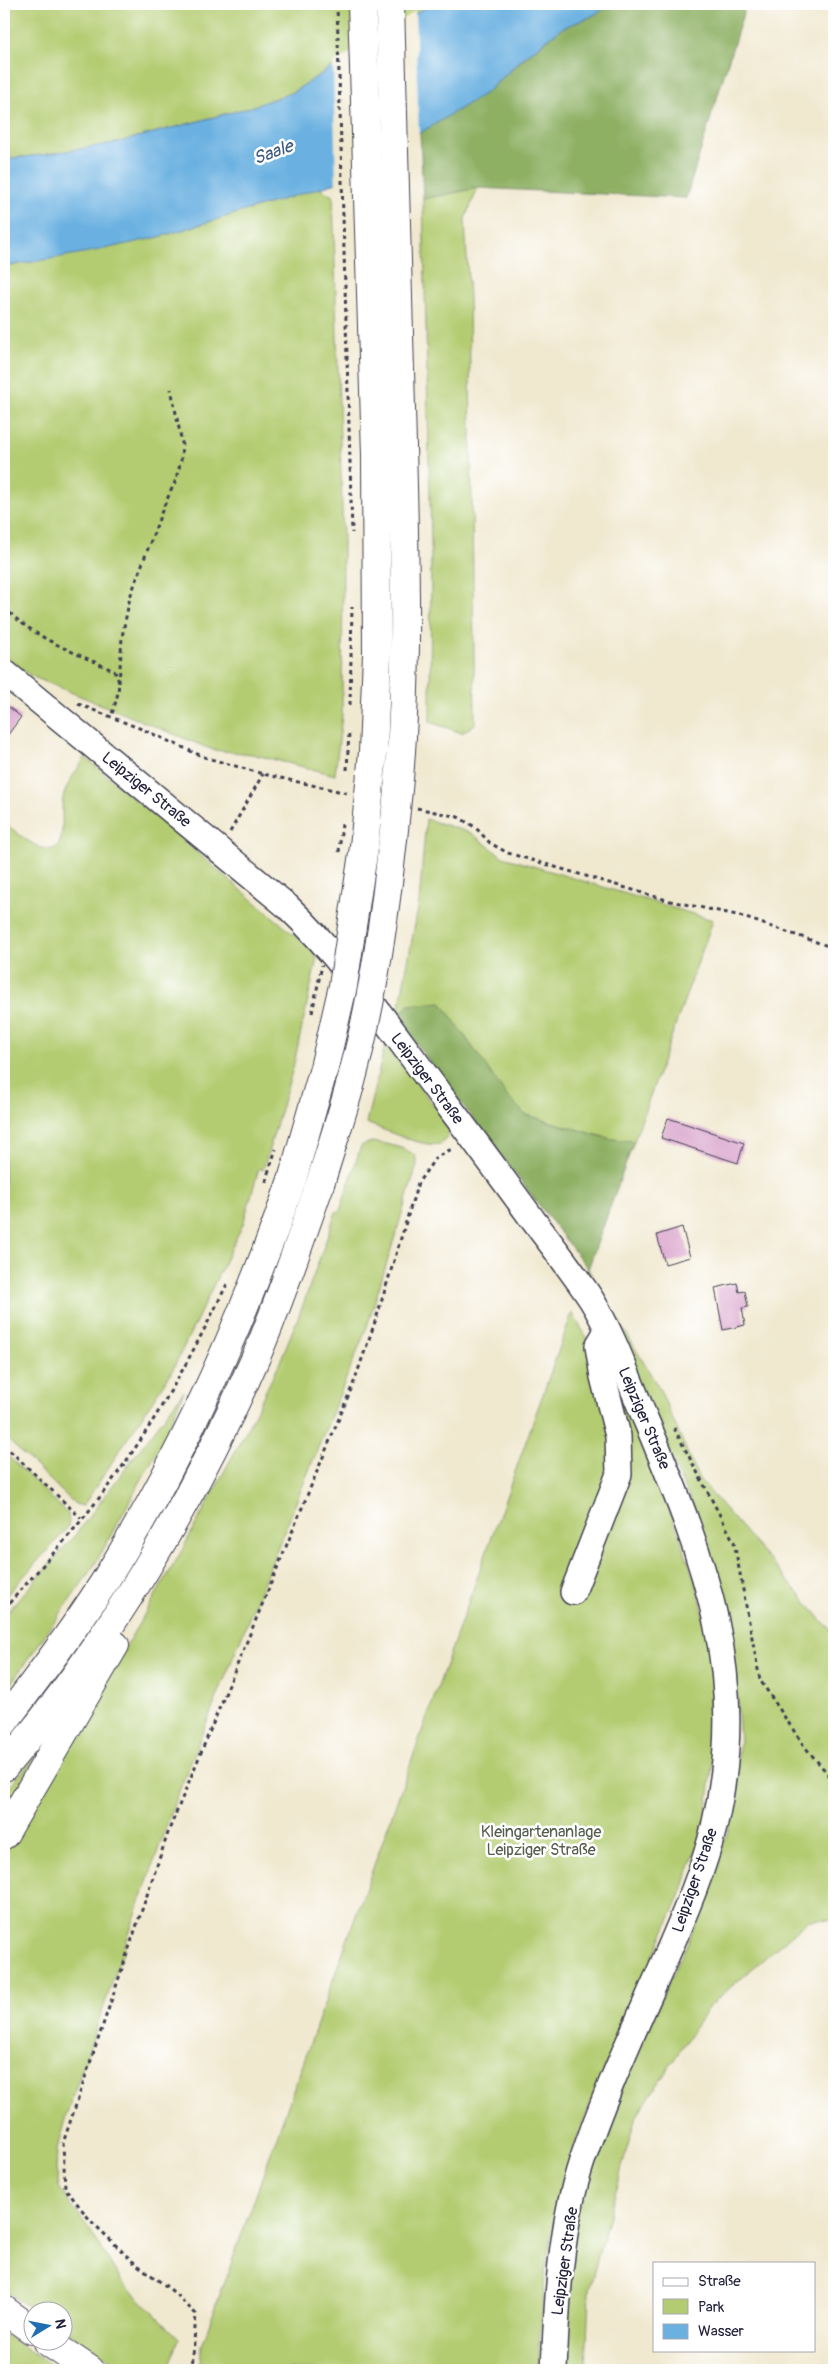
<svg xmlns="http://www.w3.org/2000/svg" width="838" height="2374" viewBox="0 0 838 2374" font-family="Pangolin,sans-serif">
	<rect width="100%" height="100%" fill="#fff"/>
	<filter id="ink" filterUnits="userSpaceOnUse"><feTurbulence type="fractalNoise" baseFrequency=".02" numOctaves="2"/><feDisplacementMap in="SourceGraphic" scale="10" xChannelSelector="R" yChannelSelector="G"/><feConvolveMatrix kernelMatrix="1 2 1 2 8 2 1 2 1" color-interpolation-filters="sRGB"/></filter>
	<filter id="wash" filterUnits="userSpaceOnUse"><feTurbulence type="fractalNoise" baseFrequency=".0096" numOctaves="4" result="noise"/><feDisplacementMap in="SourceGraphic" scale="20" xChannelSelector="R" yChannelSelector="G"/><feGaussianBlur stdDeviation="1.12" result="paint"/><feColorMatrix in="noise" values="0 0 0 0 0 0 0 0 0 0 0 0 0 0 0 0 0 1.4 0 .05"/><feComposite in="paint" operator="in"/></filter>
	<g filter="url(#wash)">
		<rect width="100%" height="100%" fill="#f0e8cf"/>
		<g fill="#b3cc71" stroke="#6a7756">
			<path d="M4,4H430L293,92L248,108L115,143L42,155L4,159Z"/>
			<path d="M319,188L333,196L343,543L342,715L335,775L252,754L213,750L31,676L4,656V267L159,237Z"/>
			<path d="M478,188L465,219L469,300L475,724L462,733L430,722L431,544L423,199Z"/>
			<path d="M85,757L313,951L317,958L293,1068L263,1170L259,1168L243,1224L172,1371L83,1506L75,1504L4,1436V822C16,832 59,872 62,832C63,821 61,809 63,798C66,784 78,769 85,757Z"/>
			<path d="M426,819L471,833L503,857L713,920L634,1141L611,1139L526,1115L506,1095L441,1003L397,1019L419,903Z"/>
			<path d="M385,1045L449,1124C449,1131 449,1141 440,1144C423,1148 383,1129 366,1123Z"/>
			<path d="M371,1142C388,1144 401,1146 415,1155L417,1165L367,1327L175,1801L65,2119L57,2149L56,2169L59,2187L72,2207L88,2227L122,2282L179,2338L169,2370H128L63,2329L62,2312L35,2311L4,2290V1852L180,1554L247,1429L279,1364L303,1305L336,1212L340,1211L361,1146Z"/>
			<path d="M588,1269L660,1390L699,1479L834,1634V1919L809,1920L710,2005L635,2119L589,2290L586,2370H559L572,2228L606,2118L691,1935L729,1828L740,1740L733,1651L719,1580L694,1508L585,1275Z"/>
			<path d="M572,1313L617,1387L677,1528L700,1596L711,1658L716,1721L711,1777L705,1824L680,1896L609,2057L579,2132L560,2189L546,2265L537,2370H199L202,2345Z"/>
			<path d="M184,1391L160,1446L94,1566L4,1693V1616L76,1534Z"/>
			<path d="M4,1452L68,1514L69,1524L65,1531L4,1598Z"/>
			<path d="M37,1754L4,1817V1793Z"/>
			<path d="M4,2334L58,2370H4Z"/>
		</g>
		<g fill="#8eb063" stroke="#58694f">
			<path d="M613,4H746L686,198L478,188L423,199L420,133L487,92L523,59L562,28L590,17Z"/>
			<path d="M441,1002L506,1095L526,1115L611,1139L634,1141L588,1269L397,1019L408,1005Z"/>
		</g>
		<path fill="#6ab1e1" stroke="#466a8e" d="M430,4H613L590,17L562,28L524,57L487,92L340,182L159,237L100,250L4,267V159L42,155L115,143L248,108L293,92Z"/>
		<path fill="#f0e8cf" d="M415,11L419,137L336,186L333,64Z"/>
		<g id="blocks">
			<g fill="#d8a0ca">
				<path d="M4,703L21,717L4,740Z"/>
				<path d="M668,1118L744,1143L738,1163L661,1138Z"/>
				<path d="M682,1227L690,1257L665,1264L657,1235Z"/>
				<path d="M737,1283L739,1292L745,1291L748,1307L742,1308L745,1325L723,1330L715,1288Z"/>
			</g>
		</g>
	</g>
	<g filter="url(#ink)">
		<use href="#blocks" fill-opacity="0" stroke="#414051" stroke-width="1"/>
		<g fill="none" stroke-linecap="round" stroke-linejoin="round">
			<defs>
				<g id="minor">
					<path d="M4,672L287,906C346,962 392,1031 441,1096C472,1137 503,1179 533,1220C553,1246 573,1272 591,1299C615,1338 630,1384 648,1425C705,1562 750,1677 714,1827C703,1872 684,1915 666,1957C637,2024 605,2092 582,2161C560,2228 557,2300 554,2370"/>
					<path d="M573,1592L619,1474L618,1436L603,1377L598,1346L607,1331"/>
				</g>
				<g id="highway">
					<path d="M4,1722C38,1677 72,1632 103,1584C183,1457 243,1321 292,1180"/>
					<path d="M4,1767C106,1647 193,1501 256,1357C280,1301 299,1244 319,1187"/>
					<path d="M4,1835L115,1645"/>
					<path d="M4,2310L32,2330"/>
					<path d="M48,2342L90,2370"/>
				</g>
			</defs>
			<use href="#minor" stroke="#414051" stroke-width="28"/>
			<use href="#highway" stroke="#414051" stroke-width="30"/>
			<g stroke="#414051" stroke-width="3" stroke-dasharray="4 4" stroke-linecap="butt">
				<path d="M4,607C34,639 75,652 114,671C124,683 115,703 111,717"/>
				<path d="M119,683L122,637L130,597L163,508L175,482L181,461L182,443L171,389"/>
				<path d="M78,704L144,730L204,757L263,774L347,793"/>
				<path d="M417,808L458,817L475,827L490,843L508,853L670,901L737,915L834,948"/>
				<path d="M230,832L263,774"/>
				<path d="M266,1182L268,1173"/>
				<path d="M674,1428L734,1542L760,1680L804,1746L834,1781"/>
				<path d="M4,1445L81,1518"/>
				<path d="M4,1609C42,1566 81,1524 114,1478C159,1417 194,1351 227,1284"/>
				<path d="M192,2370L196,2314L170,2289L132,2261L90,2220L65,2188L63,2143L169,1830L354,1382L376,1319L418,1183L436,1157L454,1148"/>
			</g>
			<use href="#minor" stroke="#fff" stroke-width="25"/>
			<use href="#highway" stroke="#fff" stroke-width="28"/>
			<defs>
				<g id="highway-bridge">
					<path d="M292,1180L324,1068L343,986L364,847L373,752L377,654L376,455L362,4"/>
					<path d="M319,1187C330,1151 342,1115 352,1078C376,988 388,893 397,800C409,683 405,564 402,447C399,299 395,151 390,4"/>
				</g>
			</defs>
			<use href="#highway-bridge" stroke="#414051" stroke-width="30" stroke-linecap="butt"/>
			<g stroke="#414051" stroke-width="3" stroke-dasharray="4 4" stroke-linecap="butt">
				<path d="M337,4L352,533"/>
				<path d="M350,705L352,607"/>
				<path d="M347,770L349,732"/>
				<path d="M339,852L342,824"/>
				<path d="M312,1013L322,965"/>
				<path d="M268,1173L276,1149"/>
			</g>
			<use href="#highway-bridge" stroke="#fff" stroke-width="28"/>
		</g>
	</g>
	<g text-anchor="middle" stroke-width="5" stroke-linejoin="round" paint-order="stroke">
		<g font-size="16" fill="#22223b" stroke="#fff">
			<text transform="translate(147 789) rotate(39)" y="6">Leipziger Straße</text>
			<text transform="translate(428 1078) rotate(53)" y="6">Leipziger Straße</text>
			<text transform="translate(645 1418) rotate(67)" y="6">Leipziger Straße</text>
			<text transform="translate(694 1880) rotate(-71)" y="6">Leipziger Straße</text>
			<text transform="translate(564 2261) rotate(-82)" y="6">Leipziger Straße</text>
		</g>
		<g font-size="16" fill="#555e4e" stroke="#fff">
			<text x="541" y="1837">Kleingartenanlage<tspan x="541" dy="18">Leipziger Straße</tspan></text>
		</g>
		<g font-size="18" font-style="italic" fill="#3f5b7d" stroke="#fff">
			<text transform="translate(273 152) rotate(-20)" y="6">Saale</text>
		</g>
	</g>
	<rect width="838" height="2374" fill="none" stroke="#fff" stroke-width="20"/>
	<rect x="653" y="2262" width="162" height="90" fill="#ffffff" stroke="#a7a7b1"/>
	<rect x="663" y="2278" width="25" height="8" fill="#ffffff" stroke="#a7a7b1"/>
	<text x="698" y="2286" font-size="15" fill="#22223b">Straße</text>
	<rect x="663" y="2299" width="25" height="15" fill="#b3cc71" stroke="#a7a7b1"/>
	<text x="698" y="2312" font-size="15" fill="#22223b">Park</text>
	<rect x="663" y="2324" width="25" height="15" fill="#6ab1e1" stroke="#a7a7b1"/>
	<text x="698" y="2336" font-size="15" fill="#22223b">Wasser</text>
	<g transform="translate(48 2326) rotate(80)"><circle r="24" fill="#ffffff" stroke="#a7a7b1"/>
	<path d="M0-4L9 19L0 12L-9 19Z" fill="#1f6fb2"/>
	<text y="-8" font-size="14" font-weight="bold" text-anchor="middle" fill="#22223b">N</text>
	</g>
</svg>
